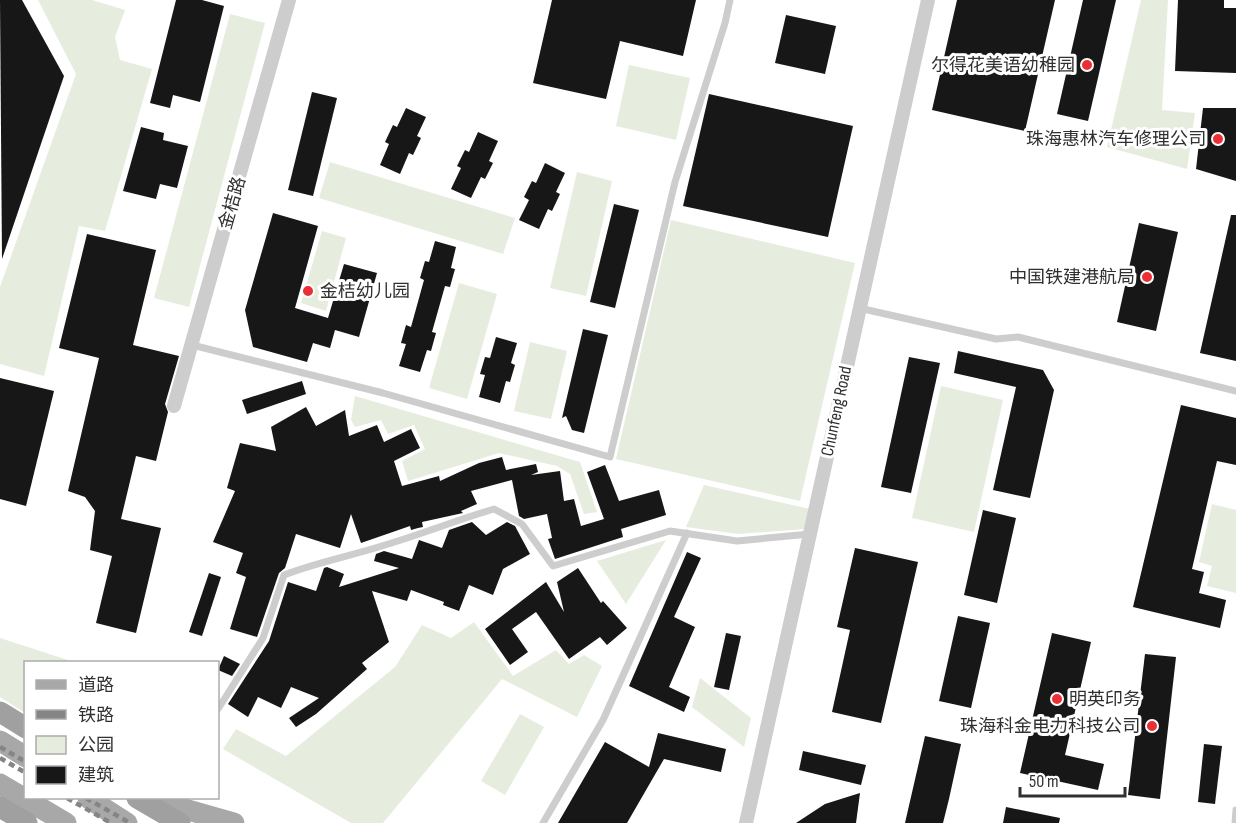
<svg xmlns="http://www.w3.org/2000/svg" width="1236" height="823" viewBox="0 0 1236 823" font-family="'Sofia Sans Condensed','Noto Sans SC',sans-serif">
	<rect width="100%" height="100%" fill="#fff"/>
	<g fill="#e6edde">
		<path d="M38,0H92L125,10L115,37L120,60L152,69L105,231L79,226L44,376L0,364V287L76,74Z"/>
		<path d="M1141,0H1168L1162,110L1195,113L1187,169L1107,147Z"/>
		<path d="M230,14L265,23L189,307L154,298Z"/>
		<path d="M629,65L690,78L676,140L616,126Z"/>
		<path d="M330,162L515,218L503,254L319,198Z"/>
		<path d="M577,172L612,181L586,296L550,288Z"/>
		<path d="M671,220L855,263L800,501L616,459Z"/>
		<path d="M322,231L346,238L326,311L301,303Z"/>
		<path d="M459,283L497,294L467,399L429,388Z"/>
		<path d="M530,342L567,351L551,419L514,411Z"/>
		<path d="M941,386L1003,400L974,532L912,518Z"/>
		<path d="M355,396L580,462L597,512L584,514L570,474L557,466L499,453L408,481L402,461L425,449L414,425L388,434L381,420L355,427L351,420Z"/>
		<path d="M704,485L810,509L806,529L738,534L686,527Z"/>
		<path d="M1212,504L1236,510V593L1207,586L1212,566L1199,562Z"/>
		<path d="M666,540L626,604L597,561Z"/>
		<path d="M474,622L513,676L556,650L569,664L584,655L602,666L577,717L502,679L383,823H351L223,749L236,729L286,756L395,667L422,625L451,638Z"/>
		<path d="M0,638L74,662H26L25,713L0,697Z"/>
		<path d="M700,678L751,718L744,747L692,707Z"/>
		<path d="M520,714L544,727L505,795L481,781Z"/>
	</g>
	<g fill="#171717">
		<path d="M0,0H22L64,76L2,259Z"/>
		<path d="M176,0H202L224,6L200,102L173,95L170,108L150,103Z"/>
		<path d="M552,0H696L683,56L620,41L606,99L533,83Z"/>
		<path d="M957,0H1055L1025,131L932,110Z"/>
		<path d="M1083,0H1116L1088,121L1057,114Z"/>
		<path d="M1178,0H1224V8H1236V73L1175,71Z"/>
		<path d="M786,15L836,26L825,74L775,63Z"/>
		<path d="M312,92L337,98L313,196L288,190Z"/>
		<path d="M709,94L853,126L828,237L683,206Z"/>
		<path d="M406,108L426,117L417,136L421,138L413,155L409,153L400,174L380,165L389,144L385,142L393,125L397,127Z"/>
		<path d="M1203,108H1236V181L1196,169Z"/>
		<path d="M141,127L164,133L163,140L188,146L177,188L160,184L156,199L123,191Z"/>
		<path d="M478,132L498,141L489,161L493,163L485,179L481,177L471,198L451,189L461,168L457,166L465,150L469,152Z"/>
		<path d="M545,163L565,173L556,192L560,194L552,211L548,209L539,229L519,220L529,200L524,197L532,181L536,183Z"/>
		<path d="M614,204L639,210L615,308L590,302Z"/>
		<path d="M273,213L318,226L295,308L328,318L344,264L377,273L359,337L335,330L330,348L313,343L307,362L253,347L245,310Z"/>
		<path d="M1231,215H1236V361L1200,353Z"/>
		<path d="M1139,223L1178,232L1156,331L1117,322Z"/>
		<path d="M87,234L156,250L133,345L179,356L165,404L168,412L156,461L136,456L121,519L161,528L136,633L96,623L112,556L90,550L95,511L85,497L68,491L99,358L59,348Z"/>
		<path d="M435,241L456,247L451,268L455,269L450,287L445,286L432,332L436,333L431,351L427,350L420,372L399,366L406,344L401,343L406,325L411,327L424,280L420,278L425,261L429,262Z"/>
		<path d="M583,329L608,335L584,433L572,430L566,416L562,418Z"/>
		<path d="M496,337L517,343L511,363L515,365L510,382L506,381L500,403L479,397L485,375L480,374L485,357L490,358Z"/>
		<path d="M958,351L1043,370L1054,390L1030,498L993,490L1016,387L954,373Z"/>
		<path d="M909,357L940,363L911,493L881,487Z"/>
		<path d="M0,378L54,391L26,506L0,499Z"/>
		<path d="M302,381L306,394L247,414L242,400Z"/>
		<path d="M1181,405L1236,418V465L1217,461L1192,569L1204,572L1199,593L1226,600L1220,628L1133,607Z"/>
		<path d="M306,407L316,426L345,410L349,436L377,425L384,442L411,429L420,448L394,461L402,486L439,476L440,481L479,463L502,457L506,470L536,464L538,472L531,475L560,471L564,501L574,499L581,526L604,519L587,472L605,465L619,501L659,490L666,515L621,529L623,537L555,559L548,539L552,538L547,514L524,519L519,516L512,480L471,491L477,504L461,511L463,513L422,522L423,527L418,528L411,530L410,526L361,543L351,514L340,548L296,534L285,568L279,573L257,637L230,629L246,577L236,573L243,553L213,542L235,491L227,488L240,443L276,451L271,427Z"/>
		<path d="M983,510L1016,518L997,603L964,595Z"/>
		<path d="M472,522L486,535L507,522L515,526L530,554L503,569L493,595L469,585L459,611L443,605L444,602L411,590L407,601L372,591L389,642L362,663L367,669L316,714L296,727L289,718L319,698L291,687L281,708L258,697L248,717L228,704L269,641L288,582L316,591L324,568L327,567L344,574L339,587L399,568L374,561L376,554L384,551L412,559L419,540L442,548L449,530Z"/>
		<path d="M855,548L918,562L881,723L832,712L850,630L837,627Z"/>
		<path d="M687,552L701,558L674,617L695,627L669,687L690,697L684,712L629,686Z"/>
		<path d="M578,568L601,603L603,601L627,628L607,645L600,637L569,659L536,612L512,629L528,652L510,665L485,629L546,582L564,612L557,582Z"/>
		<path d="M209,573L221,577L202,636L189,632Z"/>
		<path d="M958,616L990,623L971,708L939,701Z"/>
		<path d="M726,633L741,636L729,690L714,687Z"/>
		<path d="M1052,633L1091,642L1065,755L1104,764L1098,790L1020,773Z"/>
		<path d="M1145,654L1176,657L1160,799L1128,795Z"/>
		<path d="M224,656L240,664L232,676L218,670Z"/>
		<path d="M658,733L726,749L721,772L664,759L627,823H558L605,742L649,767Z"/>
		<path d="M925,736L961,744L949,799L943,823H905Z"/>
		<path d="M1204,744L1222,746L1215,804L1198,802Z"/>
		<path d="M803,751L866,765L861,785L799,770Z"/>
		<path d="M860,793L856,823H796L825,804Z"/>
		<path d="M1006,807L1060,818L1059,823H1003Z"/>
	</g>
	<g fill="none" stroke-linecap="round" stroke-linejoin="round">
		<g stroke="#cdcdcd" stroke-width="7">
			<path d="M859,308L996,339L1018,337L1236,391"/>
			<path d="M192,345L383,393L610,457L675,182L725,23L730,0"/>
			<path d="M218,709L263,638L284,575C317,562 351,556 385,545C422,534 457,520 494,509L522,524L553,566L670,531L737,541L810,534"/>
			<path d="M543,823L603,720L687,533"/>
			<path d="M1235,823L1236,810"/>
		</g>
		<g stroke="#cdcdcd" stroke-width="14">
			<path d="M174,406L289,0"/>
			<path d="M746,823L928,0"/>
		</g>
		<g stroke="#a8a8a8" stroke-width="21">
			<path d="M0,741L26,757"/>
			<path d="M0,784L66,823"/>
			<path d="M88,798L127,823"/>
			<path d="M146,798L234,823"/>
		</g>
		<g stroke="#a0a0a0" stroke-width="21">
			<path d="M0,712L26,728"/>
			<path d="M137,798L180,823"/>
			<path d="M0,807L27,823"/>
		</g>
		<g stroke="#858585" stroke-width="4.5" stroke-dasharray="6 4.5" stroke-linecap="butt">
			<path d="M0,747L26,762"/>
			<path d="M0,758L26,773"/>
			<path d="M67,798L111,823"/>
			<path d="M86,798L130,823"/>
		</g>
	</g>
	<g fill="#ea2f35" stroke="#fff" stroke-width="2">
		<circle cx="1087" cy="65" r="6"/>
		<circle cx="1218" cy="139" r="6"/>
		<circle cx="1147" cy="277" r="6"/>
		<circle cx="308" cy="291" r="6"/>
		<circle cx="1057" cy="699" r="6"/>
		<circle cx="1152" cy="726" r="6"/>
	</g>
	<g text-anchor="middle" stroke-width="6" stroke-linejoin="round" paint-order="stroke">
		<g font-size="18" fill="#303030" stroke="#fff" text-anchor="end">
			<text x="1075" y="71">尔得花美语幼稚园</text>
			<text x="1206" y="145">珠海惠林汽车修理公司</text>
			<text x="1135" y="283">中国铁建港航局</text>
			<text x="320" y="297" text-anchor="start">金桔幼儿园</text>
			<text x="1069" y="705" text-anchor="start">明英印务</text>
			<text x="1140" y="732">珠海科金电力科技公司</text>
		</g>
		<g font-size="18" fill="#303030" stroke="#fff">
			<text transform="translate(232 203) rotate(-74)" y="6">金桔路</text>
			<text transform="translate(836 411) rotate(-78)" y="6">Chunfeng Road</text>
		</g>
	</g>
	<rect x="24" y="661" width="195" height="138" fill="#ffffff" stroke="#acacac" stroke-width="1.5"/>
	<rect x="36" y="680" width="30" height="9" fill="#a8a8a8" stroke="#acacac" stroke-width="1.5"/>
	<text x="78" y="691" font-size="18" fill="#303030">道路</text>
	<rect x="36" y="710" width="30" height="9" fill="#858585" stroke="#acacac" stroke-width="1.5"/>
	<text x="78" y="721" font-size="18" fill="#303030">铁路</text>
	<rect x="36" y="736" width="30" height="18" fill="#e6edde" stroke="#acacac" stroke-width="1.5"/>
	<text x="78" y="751" font-size="18" fill="#303030">公园</text>
	<rect x="36" y="766" width="30" height="18" fill="#171717" stroke="#acacac" stroke-width="1.5"/>
	<text x="78" y="781" font-size="18" fill="#303030">建筑</text>
	<path d="M1020 787v9h105v-9" fill="none" stroke="#303030" stroke-width="3"/>
	<text x="1029" y="787" font-size="18" fill="#303030" stroke="#ffffff" stroke-width="4.5" paint-order="stroke">50 m</text>
</svg>
